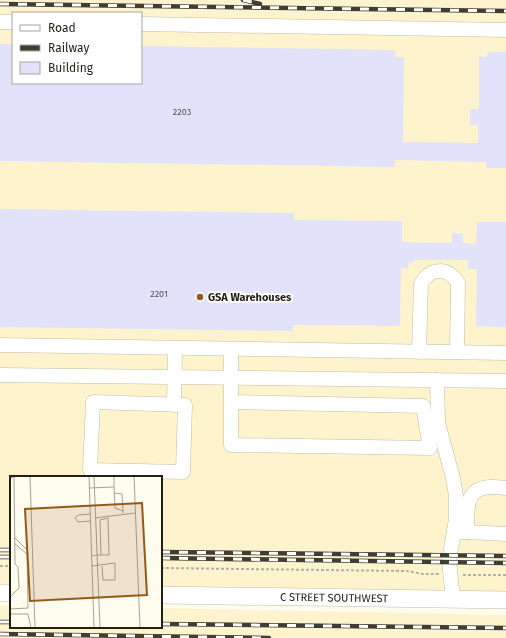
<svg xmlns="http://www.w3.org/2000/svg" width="506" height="638" viewBox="0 0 506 638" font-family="'Fira Sans',sans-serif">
	<rect width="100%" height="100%" fill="#fefbef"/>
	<g fill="#fdf4cd" fill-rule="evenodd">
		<path d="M0,0H506V595L161,598V477H11V600H0ZM13,13H141V83H13Z"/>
		<path d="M0,606H11V627H161V608L506,615V638H0Z"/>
	</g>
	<g fill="#e2e2fb">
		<path d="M0,44H13V83H141V46L395,50V57H404L403,142L478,143V125H470V109H479V56L487,57L488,52H506V168H486V162L395,160V167L0,161Z"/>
		<path d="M0,209L294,213V220L402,221V242L452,243V233L463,234V243L476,244L477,222H506V327L476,326L477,269H468V260H414V263H409L408,269L401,268L400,326L293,325V331L0,327Z"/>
	</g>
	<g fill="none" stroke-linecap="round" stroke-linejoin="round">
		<defs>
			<g id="minor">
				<path d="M0,22H13"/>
				<path d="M141,24L506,30"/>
				<path d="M0,345L506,353"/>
				<path d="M419,352L421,284C430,267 448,267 458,283L457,352"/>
				<path d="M0,375L506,381"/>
				<path d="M437,380L438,423L453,478L456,496V519L449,561L453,599"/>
				<path d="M93,402L185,405L183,472L90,470Z"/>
				<path d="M231,402L423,406L430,448L231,445V349"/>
				<path d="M174,405L175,348"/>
				<path d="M454,532H467C468,517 463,493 483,488C490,486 499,487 506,488"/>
				<path d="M467,532L506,534"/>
			</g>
			<g id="major">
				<path d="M0,593H11"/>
				<path id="s1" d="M161,595L506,600"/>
			</g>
		</defs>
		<use href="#minor" stroke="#c3bb9e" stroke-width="15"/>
		<use href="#major" stroke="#c3bb9e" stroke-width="18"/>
		<g stroke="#b3b0a5" stroke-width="2" stroke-dasharray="3 2" stroke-linecap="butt">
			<path d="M0,566H11"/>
			<path d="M161,568L407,571L423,574H439"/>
			<path d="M463,575H506"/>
		</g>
		<use href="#minor" stroke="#fff" stroke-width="14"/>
		<use href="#major" stroke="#fff" stroke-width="17"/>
		<defs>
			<g id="rail">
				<path d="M243,0L260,4"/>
				<path d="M0,4L506,11"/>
				<path d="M0,550H11"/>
				<path d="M161,552L506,556"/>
				<path d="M0,557H11"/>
				<path d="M161,558L506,563"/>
				<path d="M0,622H11"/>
				<path d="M161,624L506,628"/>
				<path d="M0,634L269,638"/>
			</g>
		</defs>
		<use href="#rail" stroke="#403d32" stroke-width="4.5"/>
		<use href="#rail" stroke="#fff" stroke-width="3" stroke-dasharray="9" stroke-linecap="butt"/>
	</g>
	<circle fill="#945a17" stroke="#fff" stroke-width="1.5" cx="200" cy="297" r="4"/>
	<g text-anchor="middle" stroke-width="3.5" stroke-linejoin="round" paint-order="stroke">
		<g font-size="9" fill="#52504e">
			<text x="182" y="115">2203</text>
			<text x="159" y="297">2201</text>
		</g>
		<g font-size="11" font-weight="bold" fill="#221f14" stroke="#fff" text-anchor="start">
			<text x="208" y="301">GSA Warehouses</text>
		</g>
		<g font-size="11" fill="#221f14" stroke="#fff">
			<text dy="4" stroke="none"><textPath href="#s1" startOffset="173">C STREET SOUTHWEST</textPath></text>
		</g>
	</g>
	<g transform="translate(10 476)">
		<rect width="152" height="152" fill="#fefbef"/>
		<path fill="none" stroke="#a6a397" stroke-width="1" d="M20,0L25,152M79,0L84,152M84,0L90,152M124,0L130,152M0,2L4,1L5,88L8,91L9,112L0,121M104,11L105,32L113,35V37M79,12L104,11V0M104,17L112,18L113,35M80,38L68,39L65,42L68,46L80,45M85,42L125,37M4,67L17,78M82,80L87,79H99L98,42L90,44L91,79M82,90L105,87V104H93L92,90M0,133L18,132L17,74L4,61M0,138H18L21,152"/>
		<path fill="#945a17" fill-opacity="0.15" stroke="#945a17" stroke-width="2" d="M132,27L137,119L20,125L15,33Z"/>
		<rect width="152" height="152" fill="none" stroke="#221f14" stroke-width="2"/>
	</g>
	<rect x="12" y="12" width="130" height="72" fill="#ffffff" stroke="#a7a5a1"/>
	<rect x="20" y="25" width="20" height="6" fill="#ffffff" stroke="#a7a5a1"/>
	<text x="48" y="32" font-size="12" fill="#221f14">Road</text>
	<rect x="20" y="45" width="20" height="6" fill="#403d32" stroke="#a7a5a1"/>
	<text x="48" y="52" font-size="12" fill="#221f14">Railway</text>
	<rect x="20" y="62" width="20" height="12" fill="#e2e2fb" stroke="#a7a5a1"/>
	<text x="48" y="72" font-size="12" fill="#221f14">Building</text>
</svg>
